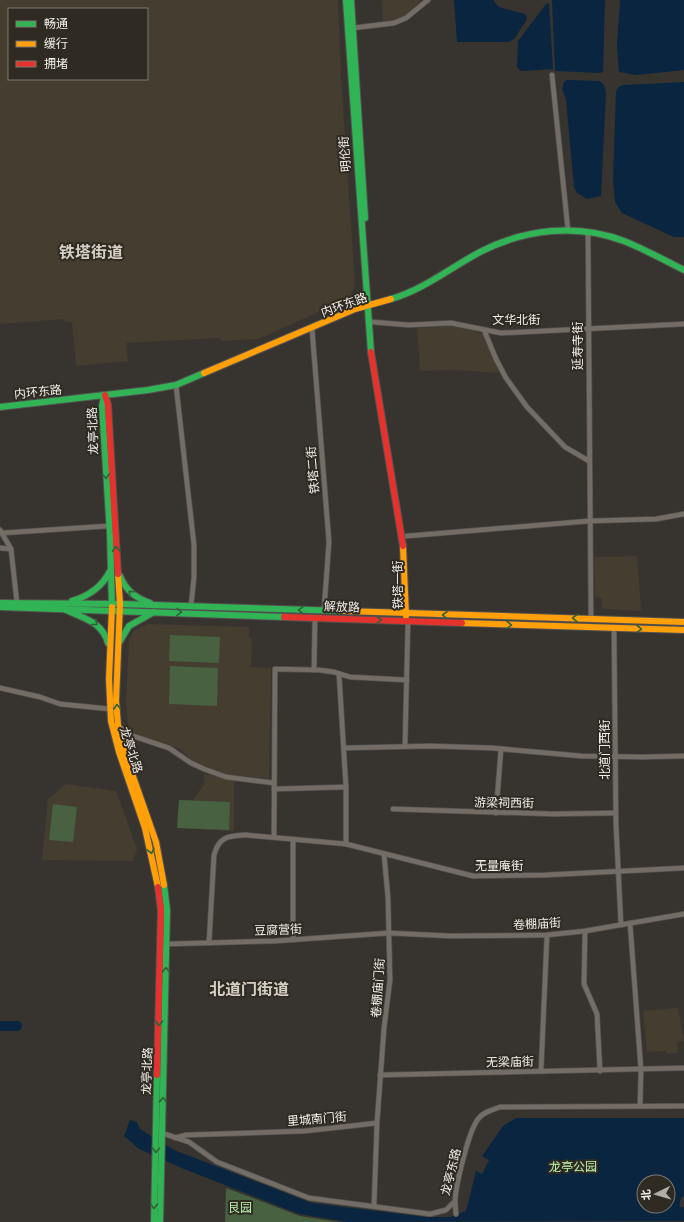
<svg xmlns="http://www.w3.org/2000/svg" width="684" height="1222" viewBox="0 0 684 1222" font-family="Commissioner,'Noto Sans SC',sans-serif">
	<rect width="100%" height="100%" fill="#373430"/>
	<g fill="#443d30" fill-rule="evenodd">
		<path d="M0,0H338L341,76L355,285L350,298L258,339L221,341L220,338L126,343L128,361L76,366L72,322H65L64,319L0,324ZM9,9H147V79H9Z"/>
		<path d="M382,0H420V2L406,15L393,21L383,22Z"/>
		<path d="M454,326L483,334L499,373L452,370L420,371L417,328Z"/>
		<path d="M637,556L641,611L602,609V598L595,597L594,557Z"/>
		<path d="M147,624L249,627V637L252,638L251,667L271,668L269,779L234,775V831L177,828L179,800H193L204,784V774L209,775V767L197,764L180,749L168,744L129,733L126,704L129,639L134,631Z"/>
		<path d="M66,784L116,791L137,849L133,861L42,860L48,799Z"/>
		<path d="M678,1008L684,1041L677,1042L678,1053L666,1054L665,1051L647,1052L643,1011Z"/>
	</g>
	<g fill="#476141">
		<path d="M170,635L220,637L219,663L169,661Z"/>
		<path d="M170,666L218,668L217,706L169,704Z"/>
		<path d="M179,800L230,802L229,830L177,828Z"/>
		<path d="M53,804L77,807L73,842L49,840Z"/>
		<path d="M226,1188L300,1216L338,1222H225Z"/>
	</g>
	<g fill="#0a253f" fill-rule="evenodd">
		<path d="M454,0H493L499,7L525,14L527,19L515,38L509,42H457Z"/>
		<path d="M552,0H605L603,72L600,73L555,71Z"/>
		<path d="M620,0H684V70L636,75L619,72L617,46Z"/>
		<path d="M549,3L553,69L521,71L517,67L518,41L546,4Z"/>
		<path d="M567,80L600,81L604,85L606,92L601,196L587,199L577,193L574,187L566,100L562,89L564,82Z"/>
		<path d="M684,82V237H674L665,233L622,213L615,202L613,179L616,91L620,86L624,85Z"/>
		<path d="M516,1118H684V1196C680,1198 679,1203 680,1207H684V1221L348,1222L299,1214L184,1169L139,1149L124,1136L130,1120L137,1122L140,1129L174,1150L312,1203L425,1217H450L466,1211L476,1171L482,1174L489,1160L482,1156L503,1126ZM644,1182H668V1206H644Z"/>
	</g>
	<g fill="none" stroke-linecap="round" stroke-linejoin="round">
		<path stroke="#0a253f" stroke-width="10" d="M0,1026H17"/>
		<defs>
			<g id="street">
				<path d="M353,28L394,23L406,18L428,0"/>
				<path d="M552,75L568,230"/>
				<path d="M588,232L591,619"/>
				<path d="M372,322L409,325L451,323L501,333L684,324"/>
				<path d="M312,329L329,542L324,610"/>
				<path d="M484,330L496,359L506,378L527,407L565,447L589,461"/>
				<path d="M176,385L194,545V577L191,606"/>
				<path d="M0,530L11,549L17,603"/>
				<path d="M2,533L108,526"/>
				<path d="M407,536L589,521L656,519L684,514"/>
				<path d="M0,548L11,549"/>
				<path d="M614,629L616,825L621,925"/>
				<path d="M314,670L315,617"/>
				<path d="M339,674L346,787V844"/>
				<path d="M0,688L40,697L60,704L110,709"/>
				<path d="M118,725L127,734L169,748L191,763L204,769L226,777L274,783"/>
				<path d="M405,745L408,621"/>
				<path d="M344,748L431,746L492,748L581,756L643,757L684,756"/>
				<path d="M274,789L346,787"/>
				<path d="M393,809L553,814L615,813"/>
				<path d="M496,813L501,749"/>
				<path d="M274,837L275,669L319,670L334,672L350,677L407,680"/>
				<path d="M293,839V940"/>
				<path d="M630,923L641,1070L640,1106"/>
				<path d="M585,931L584,984L597,1014L600,1071"/>
				<path d="M209,943L214,855C219,836 229,836 246,835L346,844L473,876L545,875L684,868"/>
				<path d="M167,944L275,941L389,933L451,936L547,935L585,931L684,914"/>
				<path d="M541,1071L547,935"/>
				<path d="M380,1075L684,1068"/>
				<path d="M377,1123L384,1028L390,980L388,898L384,854"/>
				<path d="M162,1133L189,1142L217,1162L309,1198L430,1214L446,1210L455,1201C456,1184 468,1133 478,1119C483,1112 492,1110 500,1107L684,1106"/>
				<path d="M175,1138L186,1135L305,1131L377,1123L374,1206"/>
				<path d="M455,1201L456,1214"/>
			</g>
			<g id="fast">
				<path d="M346,0L371,352"/>
				<path d="M351,0L365,218"/>
				<path d="M391,299C425,289 451,267 482,251C526,229 577,223 624,241C644,249 664,260 684,270"/>
				<path d="M104,397L102,406L110,533L112,607"/>
				<path d="M0,407L148,390L176,385L204,373"/>
				<path d="M120,576C126,591 136,598 150,603"/>
				<path d="M72,601C89,596 102,587 110,571"/>
				<path d="M0,603L120,604L344,611"/>
				<path d="M0,607L284,617"/>
				<path d="M64,609C82,618 102,621 108,643"/>
				<path d="M120,641L129,626L154,612"/>
				<path d="M154,1222L157,1075"/>
				<path d="M160,1222L167,910L164,885"/>
			</g>
			<g id="slow">
				<path d="M204,373L355,309L391,299"/>
				<path d="M403,546L406,616"/>
				<path d="M118,574L120,604L116,701L118,725L122,745L156,842L164,885"/>
				<path d="M112,607L109,679L111,721L119,752L145,828L158,887"/>
				<path d="M344,611L684,622"/>
				<path d="M462,623L684,630"/>
			</g>
			<g id="jam">
				<path d="M371,352L403,546"/>
				<path d="M105,395L108,405L118,574"/>
				<path d="M284,617L462,623"/>
				<path d="M157,1075L161,910L158,887"/>
			</g>
		</defs>
		<use href="#street" stroke="#54524f" stroke-width="6"/>
		<use href="#fast" stroke="#54524f" stroke-width="8"/>
		<use href="#slow" stroke="#54524f" stroke-width="8"/>
		<use href="#jam" stroke="#54524f" stroke-width="8"/>
		<use href="#street" stroke="#736d66" stroke-width="4.5"/>
		<use href="#fast" stroke="#30b455" stroke-width="6"/>
		<use href="#slow" stroke="#ff9f0a" stroke-width="6"/>
		<use href="#jam" stroke="#e5322d" stroke-width="6"/>
	</g>
	<defs><path id="oneway-chevron" d="M-2-3.5L2.5 0L-2 3.5" fill="none" stroke-width="1.6" stroke-linecap="round" stroke-linejoin="round"/></defs>
	<g stroke="#2f6237">
		<use href="#oneway-chevron" transform="translate(106 476) rotate(87)"/>
		<use href="#oneway-chevron" transform="translate(116 549) rotate(-93)"/>
		<use href="#oneway-chevron" transform="translate(131 593) rotate(-138)"/>
		<use href="#oneway-chevron" transform="translate(301 610) rotate(-178)"/>
		<use href="#oneway-chevron" transform="translate(179 612) rotate(2)"/>
		<use href="#oneway-chevron" transform="translate(445 615) rotate(-178)"/>
		<use href="#oneway-chevron" transform="translate(575 618) rotate(-178)"/>
		<use href="#oneway-chevron" transform="translate(379 620) rotate(2)"/>
		<use href="#oneway-chevron" transform="translate(95 623) rotate(39)"/>
		<use href="#oneway-chevron" transform="translate(509 625) rotate(2)"/>
		<use href="#oneway-chevron" transform="translate(639 629) rotate(1)"/>
		<use href="#oneway-chevron" transform="translate(117 707) rotate(-93)"/>
		<use href="#oneway-chevron" transform="translate(151 851) rotate(77)"/>
		<use href="#oneway-chevron" transform="translate(166 970) rotate(-89)"/>
		<use href="#oneway-chevron" transform="translate(159 1023) rotate(92)"/>
		<use href="#oneway-chevron" transform="translate(163 1100) rotate(-88)"/>
		<use href="#oneway-chevron" transform="translate(156 1150) rotate(91)"/>
		<use href="#oneway-chevron" transform="translate(154 1206) rotate(91)"/>
	</g>
	<g text-anchor="middle" stroke-width="4" stroke-linejoin="round" paint-order="stroke">
		<g font-size="12" fill="#f3efea" stroke="#2f2b23">
			<text transform="translate(345 154) rotate(-94)" y="4">明伦街</text>
			<text transform="translate(344 305) rotate(-20)" y="4">内环东路</text>
			<text x="516" y="324">文华北街</text>
			<text transform="translate(578 346) rotate(-90)" y="4">延寿寺街</text>
			<text transform="translate(38 392) rotate(-6)" y="4">内环东路</text>
			<text transform="translate(93 431) rotate(-92)" y="4">龙亭北路</text>
			<text transform="translate(313 470) rotate(-95)" y="4">铁塔二街</text>
			<text transform="translate(398 585) rotate(-90)" y="4">铁塔一街</text>
			<text transform="translate(342 607) rotate(2)" y="4">解放路</text>
			<text transform="translate(131 750) rotate(72)" y="4">龙亭北路</text>
			<text transform="translate(605 750) rotate(-90)" y="4">北道门西街</text>
			<text transform="translate(504 803) rotate(1)" y="4">游梁祠西街</text>
			<text x="499" y="870">无量庵街</text>
			<text transform="translate(537 924) rotate(-3)" y="4">卷棚庙街</text>
			<text transform="translate(278 930) rotate(-2)" y="4">豆腐营街</text>
			<text transform="translate(378 988) rotate(-86)" y="4">卷棚庙门街</text>
			<text transform="translate(510 1062) rotate(-1)" y="4">无梁庙街</text>
			<text transform="translate(147 1071) rotate(-88)" y="4">龙亭北路</text>
			<text transform="translate(317 1119) rotate(-5)" y="4">里城南门街</text>
			<text transform="translate(451 1172) rotate(-76)" y="4">龙亭东路</text>
		</g>
		<g font-size="12" fill="#bcf6b0" stroke="#2f2b23">
			<text x="573" y="1171">龙亭公园</text>
			<text x="240" y="1212">艮园</text>
		</g>
		<g font-size="16" font-weight="bold" fill="#d4cec4" stroke="#2f2b23">
			<text x="91" y="258">铁塔街道</text>
			<text x="249" y="995">北道门街道</text>
		</g>
	</g>
	<rect x="8" y="8" width="140" height="72" fill="#2f2b23" stroke="#7d7973"/>
	<rect x="16" y="21" width="20" height="6" fill="#30b455" stroke="#7d7973"/>
	<text x="44" y="28" font-size="12" fill="#f3efea">畅通</text>
	<rect x="16" y="41" width="20" height="6" fill="#ff9f0a" stroke="#7d7973"/>
	<text x="44" y="48" font-size="12" fill="#f3efea">缓行</text>
	<rect x="16" y="61" width="20" height="6" fill="#e5322d" stroke="#7d7973"/>
	<text x="44" y="68" font-size="12" fill="#f3efea">拥堵</text>
	<g transform="translate(656 1194) rotate(265)"><circle r="19" fill="#2f2b23" stroke="#7d7973"/>
	<path d="M0-3L7 15L0 10L-7 15Z" fill="#b1aea9"/>
	<text y="-6" font-size="11" font-weight="bold" text-anchor="middle" fill="#f3efea">北</text>
	</g>
</svg>
